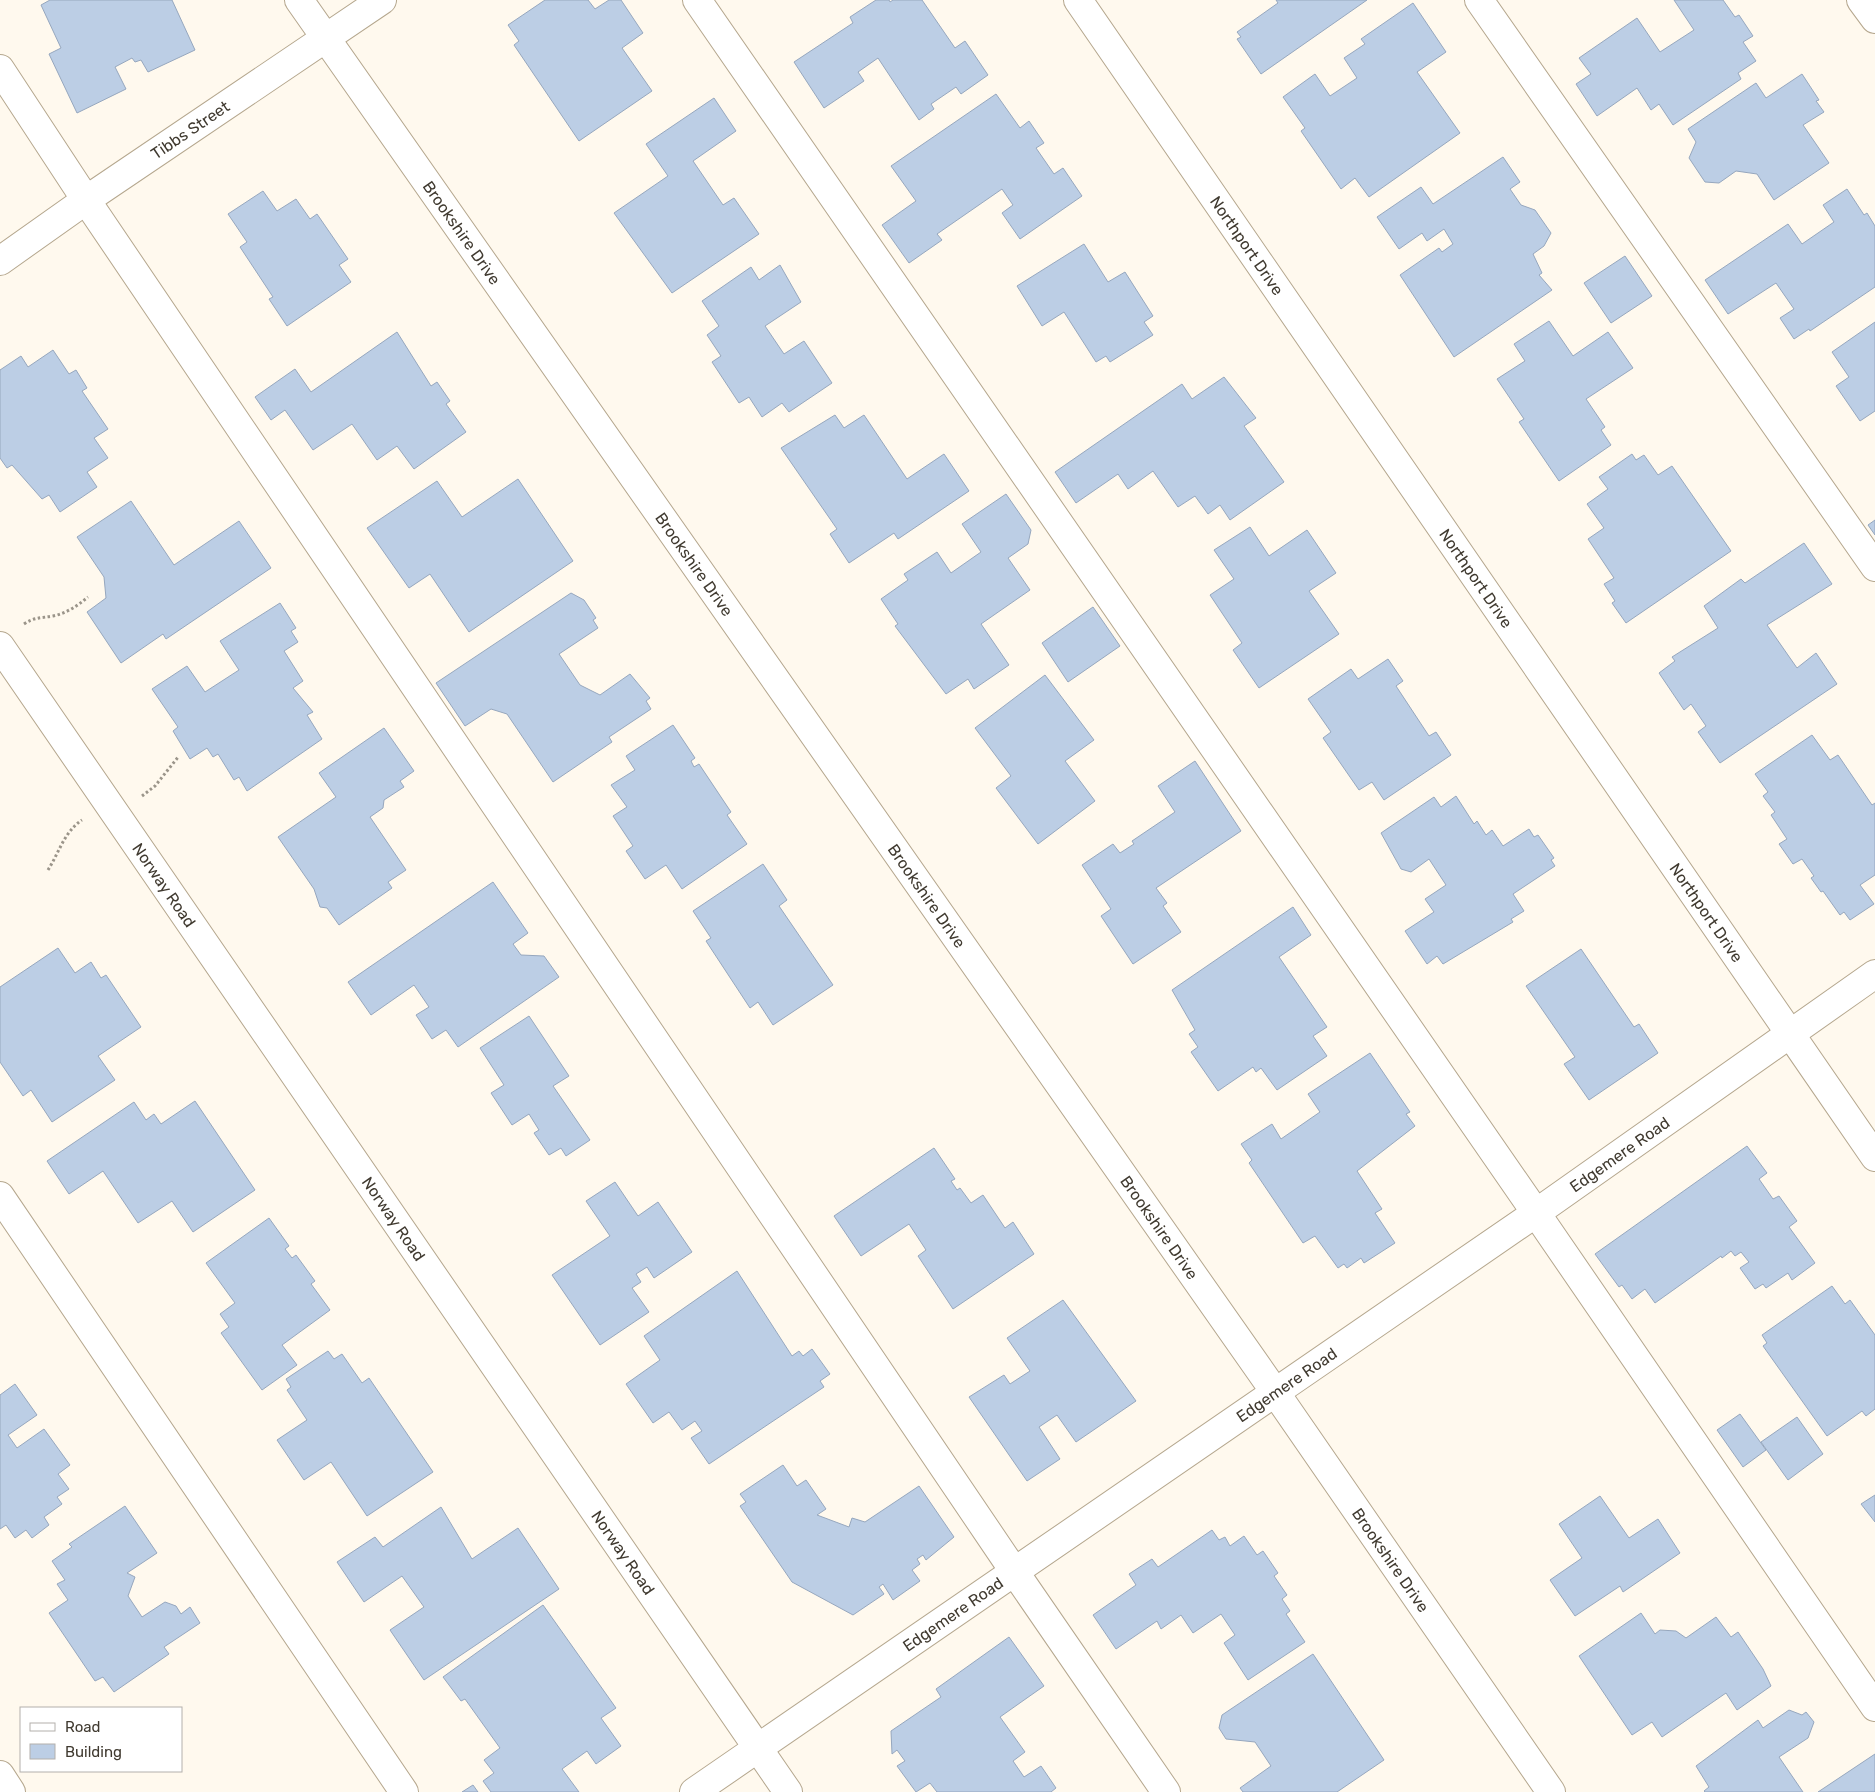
<svg xmlns="http://www.w3.org/2000/svg" width="1875" height="1792" viewBox="0 0 1875 1792" font-family="Rubik,sans-serif">
	<rect width="100%" height="100%" fill="#fff9ee"/>
	<g fill="#bccee5" stroke="#96a7be">
		<path d="M50,0H172L195,50L148,72L141,60L135,62L132,58L115,67L126,89L77,113L49,54L61,48L41,5Z"/>
		<path d="M545,0H588L595,9L609,0H621L643,33L622,48L652,91L579,141L514,45L519,41L508,25Z"/>
		<path d="M876,0H889L890,2L893,0H922L955,48L965,41L988,75L961,94L956,87L931,104L934,109L919,120L878,58L858,72L864,81L824,108L794,62L853,23L850,17Z"/>
		<path d="M1276,0H1367L1261,74L1237,39L1241,37L1237,32L1278,3Z"/>
		<path d="M1674,0H1723L1735,17L1739,15L1753,36L1743,42L1756,61L1738,73L1741,79L1673,125L1659,104L1651,110L1637,88L1597,116L1576,84L1591,74L1579,58L1637,18L1660,52L1694,30Z"/>
		<path d="M1413,3L1446,52L1417,72L1460,133L1369,197L1355,178L1341,189L1301,131L1305,128L1283,97L1315,74L1330,96L1357,78L1344,58L1365,44L1361,39Z"/>
		<path d="M1802,74L1819,100L1816,101L1824,112L1803,125L1829,163L1774,200L1757,174L1736,171L1719,183L1705,182L1689,158L1696,142L1688,129L1756,83L1766,98Z"/>
		<path d="M996,94L1020,128L1029,121L1044,143L1036,148L1054,174L1063,168L1082,196L1020,239L1002,213L1013,205L1002,189L937,234L942,240L909,263L882,225L916,201L891,166Z"/>
		<path d="M714,98L736,131L693,161L723,205L734,198L759,234L672,293L614,213L668,176L646,144Z"/>
		<path d="M1503,157L1520,182L1510,189L1521,205L1535,210L1551,233L1544,246L1533,254L1542,273L1539,275L1552,290L1454,357L1400,275L1439,248L1442,252L1453,244L1444,229L1427,241L1422,233L1399,249L1377,217L1421,187L1433,204Z"/>
		<path d="M1847,189L1864,215L1867,213L1875,226V287L1810,331L1809,329L1794,339L1780,318L1794,309L1776,283L1728,314L1705,280L1788,224L1802,244L1834,222L1823,205Z"/>
		<path d="M263,191L277,211L296,199L310,219L317,214L348,259L339,265L351,282L287,326L269,299L273,297L240,247L247,242L228,214Z"/>
		<path d="M1084,244L1108,282L1125,272L1153,316L1144,322L1153,335L1110,362L1106,356L1096,362L1064,312L1042,326L1017,286Z"/>
		<path d="M1625,256L1652,296L1611,323L1584,283Z"/>
		<path d="M780,265L801,302L765,326L784,354L804,341L832,383L789,412L782,403L762,417L749,397L739,403L712,362L721,356L707,335L719,326L702,301L751,267L759,280Z"/>
		<path d="M1549,321L1573,356L1608,332L1633,368L1586,399L1605,427L1601,430L1611,445L1559,481L1519,422L1524,419L1497,379L1525,361L1514,344Z"/>
		<path d="M1875,322V411L1860,421L1836,386L1849,377L1832,352Z"/>
		<path d="M397,332L431,386L437,382L450,401L446,404L466,432L414,469L397,446L377,460L352,424L313,450L285,410L271,420L255,397L295,369L311,392Z"/>
		<path d="M53,350L69,374L76,370L87,388L82,391L108,429L94,438L108,458L87,472L97,487L60,512L49,495L42,499L12,465L7,468L0,458V370L21,356L28,367Z"/>
		<path d="M1224,377L1256,418L1244,426L1284,482L1230,520L1220,505L1208,514L1195,496L1178,507L1153,471L1128,489L1118,474L1076,503L1055,472L1182,384L1192,399Z"/>
		<path d="M835,415L844,428L864,415L907,479L944,454L969,491L898,539L894,533L849,563L830,534L837,529L781,448Z"/>
		<path d="M1632,454L1636,460L1644,455L1658,475L1672,466L1731,551L1626,623L1612,603L1615,601L1604,584L1614,578L1588,539L1604,528L1587,504L1608,489L1599,477Z"/>
		<path d="M518,479L573,561L469,632L430,574L409,588L367,528L437,481L462,517Z"/>
		<path d="M1006,494L1031,530L1028,544L1008,558L1030,590L981,624L1009,665L974,689L968,679L946,694L895,626L898,624L881,599L908,580L904,574L937,552L951,573L981,552L962,524Z"/>
		<path d="M131,501L174,565L239,521L271,568L166,639L163,634L121,663L87,612L106,598L104,577L77,537Z"/>
		<path d="M1875,520V535L1868,525Z"/>
		<path d="M1250,527L1269,556L1307,530L1336,573L1309,591L1339,634L1259,688L1233,650L1242,643L1210,595L1234,579L1214,550Z"/>
		<path d="M1804,543L1832,584L1767,625L1797,668L1816,653L1837,684L1720,763L1698,732L1706,726L1691,704L1684,710L1659,673L1675,661L1672,657L1718,628L1704,606L1741,579L1745,583Z"/>
		<path d="M571,593L584,600L596,618L593,620L598,628L559,654L580,685L600,695L630,674L650,698L646,701L651,709L609,737L612,742L553,782L507,714L491,709L465,726L436,683Z"/>
		<path d="M280,603L296,628L291,631L298,642L284,651L303,681L293,688L313,712L307,715L322,739L247,791L239,777L234,780L218,754L213,757L207,748L190,759L173,731L178,727L152,689L187,666L205,692L239,670L220,641Z"/>
		<path d="M1093,607L1120,646L1068,682L1042,643Z"/>
		<path d="M1388,659L1403,681L1396,686L1429,736L1436,732L1451,755L1384,800L1372,782L1359,790L1323,738L1331,732L1308,699L1351,669L1358,679Z"/>
		<path d="M1045,675L1094,740L1065,761L1095,801L1038,844L996,788L1011,776L975,728Z"/>
		<path d="M673,725L695,758L691,761L694,767L699,764L731,812L727,815L747,844L682,889L666,865L645,879L626,851L633,846L613,816L627,807L611,785L635,770L626,756Z"/>
		<path d="M384,728L414,771L400,781L404,787L384,800L383,808L370,817L406,870L388,882L392,888L339,925L327,908L320,907L314,889L278,837L336,797L319,773Z"/>
		<path d="M1812,735L1830,760L1838,755L1872,805L1875,803V875L1860,885L1874,904L1850,920L1844,912L1840,915L1823,891L1821,892L1811,878L1814,876L1802,859L1793,864L1779,844L1787,839L1771,815L1775,812L1763,796L1768,792L1755,774Z"/>
		<path d="M1195,761L1241,831L1156,888L1167,903L1163,906L1181,932L1133,964L1101,916L1111,909L1082,865L1113,844L1120,853L1134,844L1132,841L1175,812L1158,786Z"/>
		<path d="M1456,796L1474,824L1477,821L1486,835L1492,830L1503,846L1529,829L1534,837L1538,835L1554,858L1551,860L1555,866L1513,894L1524,911L1511,919L1513,922L1443,964L1437,956L1427,964L1405,931L1434,912L1425,899L1446,885L1429,859L1411,872L1401,869L1381,833L1434,797L1441,807Z"/>
		<path d="M763,864L787,900L779,906L833,985L773,1025L758,1002L750,1008L706,941L711,938L693,911Z"/>
		<path d="M493,882L528,933L513,944L521,955L544,956L559,977L458,1047L446,1030L432,1039L416,1015L429,1007L414,985L371,1015L348,982Z"/>
		<path d="M1293,907L1311,935L1279,957L1327,1027L1313,1036L1327,1056L1277,1090L1261,1068L1256,1072L1253,1067L1218,1091L1191,1052L1198,1047L1189,1034L1195,1030L1172,990Z"/>
		<path d="M58,948L75,973L91,962L101,978L106,975L141,1027L98,1056L115,1080L52,1122L31,1090L23,1096L0,1062V987Z"/>
		<path d="M1581,949L1634,1027L1639,1024L1658,1053L1589,1100L1564,1064L1575,1057L1526,986Z"/>
		<path d="M529,1016L569,1076L553,1086L590,1140L566,1156L561,1148L549,1155L534,1133L539,1130L529,1114L512,1125L491,1093L504,1085L480,1048Z"/>
		<path d="M1370,1053L1410,1112L1406,1114L1415,1126L1357,1171L1382,1209L1375,1213L1395,1243L1364,1263L1361,1258L1347,1268L1344,1264L1338,1268L1315,1236L1303,1243L1249,1163L1252,1160L1241,1144L1272,1124L1281,1139L1320,1112L1308,1094Z"/>
		<path d="M195,1101L255,1190L193,1232L172,1201L138,1223L103,1171L69,1194L47,1161L134,1102L146,1120L154,1114L161,1124Z"/>
		<path d="M1747,1146L1767,1173L1759,1179L1773,1199L1779,1196L1797,1221L1789,1227L1815,1263L1792,1280L1788,1273L1766,1288L1763,1284L1755,1289L1740,1268L1749,1262L1741,1252L1735,1256L1731,1251L1722,1258L1721,1256L1655,1303L1645,1289L1632,1299L1622,1285L1619,1287L1595,1254Z"/>
		<path d="M934,1148L955,1179L951,1181L957,1190L960,1188L971,1203L983,1195L1005,1228L1013,1222L1034,1254L953,1309L918,1256L926,1250L909,1224L861,1256L834,1216Z"/>
		<path d="M615,1182L638,1216L658,1202L692,1252L654,1278L647,1267L636,1274L641,1282L632,1288L649,1312L600,1345L552,1275L610,1236L586,1201Z"/>
		<path d="M269,1218L289,1246L285,1249L292,1258L296,1255L315,1281L311,1284L330,1310L282,1345L297,1365L262,1390L221,1333L229,1327L220,1314L235,1303L206,1263Z"/>
		<path d="M737,1271L792,1356L799,1351L803,1356L812,1349L830,1374L820,1381L824,1387L709,1464L691,1438L702,1431L695,1421L682,1430L669,1412L653,1423L626,1384L660,1360L644,1336Z"/>
		<path d="M1832,1286L1845,1304L1850,1300L1875,1335V1409L1866,1416L1862,1411L1827,1436L1763,1346L1767,1343L1762,1335Z"/>
		<path d="M1063,1300L1136,1401L1076,1442L1057,1415L1039,1427L1060,1459L1027,1481L969,1397L1004,1375L1010,1384L1030,1371L1007,1338Z"/>
		<path d="M328,1351L334,1359L342,1354L362,1383L369,1378L433,1472L367,1516L331,1462L304,1480L277,1440L307,1420L287,1390L291,1387L286,1379Z"/>
		<path d="M15,1384L37,1415L8,1435L17,1448L44,1429L70,1465L58,1474L69,1489L57,1497L62,1504L44,1517L49,1525L32,1538L26,1530L15,1538L6,1525L0,1529V1395Z"/>
		<path d="M1740,1414L1766,1450L1743,1467L1717,1430Z"/>
		<path d="M1797,1417L1823,1454L1788,1480L1761,1442Z"/>
		<path d="M783,1465L797,1486L806,1480L826,1509L817,1515L849,1527L852,1518L865,1522L919,1486L954,1537L926,1560L923,1555L917,1559L920,1564L912,1570L920,1581L893,1600L883,1584L879,1587L884,1594L853,1615L792,1582L740,1506L746,1502L740,1494Z"/>
		<path d="M1875,1495V1522L1861,1504Z"/>
		<path d="M1600,1496L1629,1538L1658,1519L1680,1553L1623,1592L1620,1586L1575,1616L1550,1580L1582,1558L1559,1524Z"/>
		<path d="M125,1506L157,1553L127,1573L135,1577L128,1596L142,1617L165,1602L176,1606L181,1614L190,1607L200,1623L164,1647L169,1654L114,1692L103,1677L95,1681L49,1613L68,1600L57,1584L65,1580L52,1561L72,1547L69,1544Z"/>
		<path d="M441,1507L472,1559L518,1528L559,1589L424,1680L390,1630L424,1607L402,1576L364,1602L337,1562L375,1537L383,1547Z"/>
		<path d="M1212,1530L1219,1540L1225,1537L1230,1546L1244,1536L1257,1555L1263,1551L1278,1573L1274,1576L1287,1595L1282,1599L1290,1611L1286,1614L1305,1642L1248,1680L1224,1643L1235,1635L1221,1614L1193,1633L1181,1615L1161,1629L1157,1621L1116,1649L1093,1615L1136,1585L1129,1574L1152,1559L1158,1567Z"/>
		<path d="M543,1605L616,1708L601,1718L621,1746L596,1764L587,1751L562,1769L579,1792H491L483,1781L494,1773L484,1760L500,1748L465,1699L461,1701L443,1677Z"/>
		<path d="M1641,1613L1655,1634L1660,1630L1676,1631L1686,1638L1716,1617L1731,1637L1738,1632L1763,1669L1771,1686L1737,1710L1726,1693L1662,1737L1652,1722L1632,1735L1579,1656Z"/>
		<path d="M1009,1637L1044,1686L1000,1717L1025,1752L1013,1761L1024,1777L1041,1766L1056,1788L1051,1792H937L930,1783L916,1792L897,1766L905,1761L897,1750L892,1754L891,1731L941,1697L936,1689Z"/>
		<path d="M1313,1654L1384,1760L1337,1792H1243L1240,1788L1271,1766L1255,1742L1226,1739L1219,1728L1222,1715Z"/>
		<path d="M1789,1710L1802,1715L1806,1712L1814,1722L1808,1738L1779,1757L1803,1792H1705L1704,1791L1709,1787L1696,1766L1758,1720L1763,1728Z"/>
		<path d="M1875,1754V1792H1818Z"/>
		<path d="M473,1785L478,1792H462Z"/>
	</g>
	<g fill="none" stroke-linecap="round" stroke-linejoin="round">
		<defs>
			<g id="minor">
				<path id="s1" d="M299,0L1275,1392L1551,1792"/>
				<path d="M697,0L1536,1213L1875,1707"/>
				<path id="s2" d="M1078,0L1875,1157"/>
				<path d="M1479,0L1875,567"/>
				<path d="M1861,0L1875,19"/>
				<path d="M0,69L86,200L1014,1571L1166,1792"/>
				<path id="s3" d="M0,261L86,200L382,0"/>
				<path id="s4" d="M0,646L788,1792"/>
				<path d="M0,1196L404,1792"/>
				<path d="M0,1775L11,1792"/>
				<path id="s5" d="M694,1792L1536,1213L1875,974"/>
			</g>
		</defs>
		<use href="#minor" stroke="#b5a78e" stroke-width="30"/>
		<g stroke="#9b958a" stroke-width="3" stroke-dasharray="2.5 2.5" stroke-linecap="butt">
			<path d="M24,624C34,617 42,618 53,616C67,613 77,606 88,597"/>
			<path d="M142,796L155,786L179,756"/>
			<path d="M48,870C59,853 64,832 82,820"/>
		</g>
		<use href="#minor" stroke="#fff" stroke-width="28"/>
	</g>
	<g text-anchor="middle" stroke-width="5" stroke-linejoin="round" paint-order="stroke">
		<g font-size="16" fill="#403a30" stroke="#fff">
			<text dy="6" stroke="none"><textPath href="#s3" startOffset="231">Tibbs Street</textPath></text>
			<text dy="6" stroke="none"><textPath href="#s1" startOffset="284">Brookshire Drive</textPath></text>
			<text dy="6" stroke="none"><textPath href="#s2" startOffset="298">Northport Drive</textPath></text>
			<text dy="6" stroke="none"><textPath href="#s1" startOffset="689">Brookshire Drive</textPath></text>
			<text dy="6" stroke="none"><textPath href="#s2" startOffset="702">Northport Drive</textPath></text>
			<text dy="6" stroke="none"><textPath href="#s4" startOffset="290">Norway Road</textPath></text>
			<text dy="6" stroke="none"><textPath href="#s1" startOffset="1094">Brookshire Drive</textPath></text>
			<text dy="6" stroke="none"><textPath href="#s2" startOffset="1108">Northport Drive</textPath></text>
			<text dy="6" stroke="none"><textPath href="#s5" startOffset="1124">Edgemere Road</textPath></text>
			<text dy="6" stroke="none"><textPath href="#s4" startOffset="695">Norway Road</textPath></text>
			<text dy="6" stroke="none"><textPath href="#s1" startOffset="1499">Brookshire Drive</textPath></text>
			<text dy="6" stroke="none"><textPath href="#s5" startOffset="719">Edgemere Road</textPath></text>
			<text dy="6" stroke="none"><textPath href="#s4" startOffset="1100">Norway Road</textPath></text>
			<text dy="6" stroke="none"><textPath href="#s1" startOffset="1904">Brookshire Drive</textPath></text>
			<text dy="6" stroke="none"><textPath href="#s5" startOffset="314">Edgemere Road</textPath></text>
		</g>
	</g>
	<rect x="20" y="1707" width="162" height="65" fill="#ffffff" stroke="#b3b0ac"/>
	<rect x="30" y="1723" width="25" height="8" fill="#ffffff" stroke="#b3b0ac"/>
	<text x="65" y="1732" font-size="15" fill="#403a30">Road</text>
	<rect x="30" y="1744" width="25" height="15" fill="#bccee5" stroke="#b3b0ac"/>
	<text x="65" y="1757" font-size="15" fill="#403a30">Building</text>
</svg>
